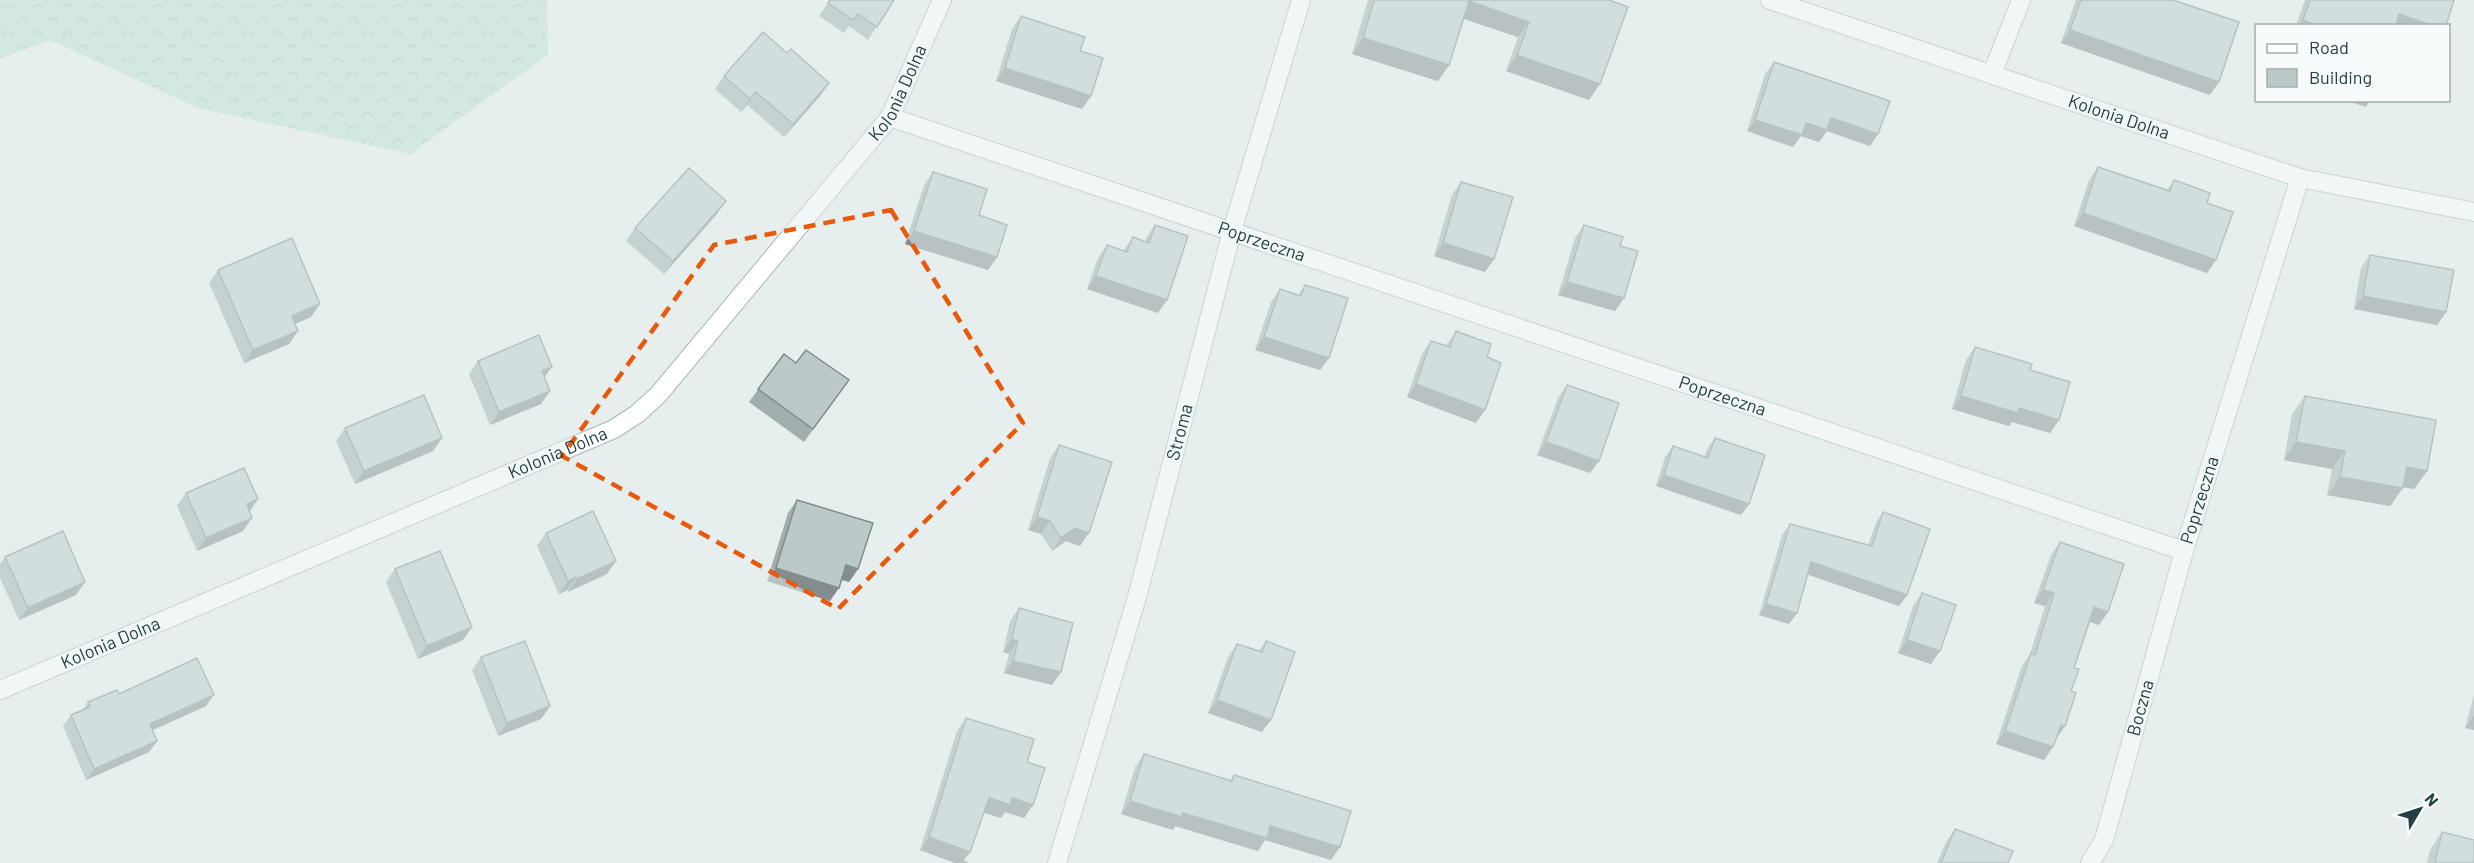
<svg xmlns="http://www.w3.org/2000/svg" width="2474" height="863" viewBox="0 0 2474 863" font-family="Barlow,sans-serif">
	<defs>
		<pattern id="forest-crowns" width="20" height="18" patternUnits="userSpaceOnUse" patternTransform="scale(1.5)"><rect width="20" height="18" fill="#bee1d5"/><path d="M2 6a3 3 0 1 1 6 0M12 15a3 3 0 1 1 6 0" fill="none" stroke="#a3c2b8"/></pattern>
	</defs>
	<rect width="100%" height="100%" fill="#e6efee"/>
	<path fill="url(#forest-crowns)" d="M0,0H547L548,55L410,154L198,108L50,40L0,59Z"/>
	<g fill="none" stroke-linecap="round" stroke-linejoin="round">
		<defs>
			<g id="minor">
				<path id="s1" d="M1770,0L2300,178L2474,212"/>
				<path d="M1992,74L2021,0"/>
				<path id="s2" d="M890,117L2184,551L2300,178"/>
				<path id="s3" d="M0,690L614,429L637,414L658,395L890,117L942,0"/>
				<path id="s4" d="M1057,863L1137,597L1232,231L1301,0"/>
				<path id="s5" d="M2090,863L2104,840L2184,551"/>
			</g>
		</defs>
		<use href="#minor" stroke="#a8b7b7" stroke-width="20"/>
		<use href="#minor" stroke="#fff" stroke-width="18"/>
	</g>
	<g fill="#a1aead">
		<path d="M830,0H894L868,40L849,26L844,33L819,16Z"/>
		<path d="M1368,0H1609L1589,100L1506,71L1518,37L1464,19L1449,65L1438,81L1352,54Z"/>
		<path d="M2076,0H2173L2210,95L2061,43Z"/>
		<path d="M2305,0H2454L2446,26H2296Z"/>
		<path d="M1021,16L1080,51L1091,96L1082,109L996,81L1012,29Z"/>
		<path d="M787,53L829,83L820,96L784,137L747,105L741,112L715,89L724,76Z"/>
		<path d="M1774,62L1878,134L1870,146L1827,131L1819,142L1801,136L1793,147L1747,131L1765,74Z"/>
		<path d="M2098,167L2167,190L2174,180L2207,203L2216,260L2207,273L2074,226L2089,180Z"/>
		<path d="M933,172L979,215L997,257L988,270L905,244L924,185Z"/>
		<path d="M1461,182L1485,272L1434,256L1452,195Z"/>
		<path d="M717,214L664,274L626,241L635,228Z"/>
		<path d="M1155,225L1158,313L1087,289L1098,258L1107,245L1123,251L1133,237L1145,242L1146,238Z"/>
		<path d="M1584,225L1620,246L1624,298L1615,311L1558,295L1575,238Z"/>
		<path d="M2370,255L2446,312L2437,325L2354,309L2361,268Z"/>
		<path d="M218,270L311,317L295,324L289,344L244,363L209,283Z"/>
		<path d="M1305,285L1329,358L1320,370L1255,350L1271,302L1280,289L1298,295Z"/>
		<path d="M1456,331L1487,357L1476,423L1407,397L1422,354L1431,341L1446,346Z"/>
		<path d="M1975,347L2030,370L2059,420L2050,433L2012,422L2009,426L1952,409L1966,360Z"/>
		<path d="M784,354L796,363L849,380L804,442L749,402Z"/>
		<path d="M478,361L544,378L541,404L490,425L469,374Z"/>
		<path d="M1567,385L1599,461L1590,473L1537,455L1558,398Z"/>
		<path d="M2305,396L2427,471L2414,489L2403,487L2390,506L2327,495L2332,469L2284,460L2292,414Z"/>
		<path d="M345,428L442,438L433,451L355,484L336,441Z"/>
		<path d="M1715,438L1749,504L1741,515L1656,486L1665,457L1673,446L1704,457L1707,449Z"/>
		<path d="M1059,445L1080,546L1066,541L1052,551L1041,534L1028,530L1050,458Z"/>
		<path d="M186,493L243,531L197,551L177,506Z"/>
		<path d="M797,500L858,569L849,582L841,580L830,601L767,581L788,513Z"/>
		<path d="M1883,512L1907,595L1899,606L1807,574L1797,613L1789,624L1759,615L1782,535L1790,524L1868,545L1876,523Z"/>
		<path d="M546,533L607,574L568,592L567,590L559,594L537,546Z"/>
		<path d="M2060,542L2108,612L2099,625L2090,622L2074,668L2056,739L2044,760L1996,744L2022,666L2030,654L2045,606L2034,603L2051,555Z"/>
		<path d="M5,557L76,595L19,620L0,578V564Z"/>
		<path d="M395,569L472,627L463,640L418,659L386,582Z"/>
		<path d="M1922,593L1931,664L1898,653L1913,606Z"/>
		<path d="M1019,608L1061,672L1052,685L1004,673L1009,654L1003,652L1010,621Z"/>
		<path d="M1266,641L1262,732L1208,713L1228,657L1237,644L1259,651Z"/>
		<path d="M481,657L550,706L541,719L498,736L472,670Z"/>
		<path d="M119,694L206,706L152,730L157,741L149,752L86,780L63,726L71,715L83,710L88,702Z"/>
		<path d="M2474,695V730L2465,728Z"/>
		<path d="M966,718L1027,762L1033,805L1024,818L1005,812L1001,818L984,813L963,861L968,863H955L920,850L957,731Z"/>
		<path d="M1144,754L1230,781L1234,775L1331,860L1265,840L1258,851L1175,826L1173,830L1121,814L1135,767Z"/>
		<path d="M1955,829L2008,863H1937L1946,842Z"/>
		<path d="M2442,832L2474,863H2427L2430,850Z"/>
	</g>
	<g fill="#838d8d">
		<path d="M1469,1L1529,22L1518,37L1458,17Z"/>
		<path d="M2399,14L2434,26H2391Z"/>
		<path d="M2303,20L2318,26H2299Z"/>
		<path d="M2070,30L2219,82L2210,95L2061,43Z"/>
		<path d="M1363,38L1449,65L1438,81L1352,54Z"/>
		<path d="M1517,55L1600,84L1589,100L1506,71Z"/>
		<path d="M1005,68L1091,96L1082,109L996,81Z"/>
		<path d="M829,83L820,96L784,137L793,124Z"/>
		<path d="M756,92L747,105L741,112L750,99Z"/>
		<path d="M2344,100H2370L2366,107Z"/>
		<path d="M1831,118L1878,134L1870,146L1827,131L1819,142L1801,136L1793,147L1747,131L1755,120L1806,123Z"/>
		<path d="M726,201L717,214L664,274L673,261Z"/>
		<path d="M2083,213L2216,260L2207,273L2074,226Z"/>
		<path d="M914,231L997,257L988,270L905,244Z"/>
		<path d="M1443,243L1494,259L1485,272L1434,256Z"/>
		<path d="M1096,276L1167,300L1158,313L1087,289Z"/>
		<path d="M1567,282L1624,298L1615,311L1558,295Z"/>
		<path d="M2363,296L2446,312L2437,325L2354,309Z"/>
		<path d="M320,304L311,317L283,329L292,316Z"/>
		<path d="M298,331L289,344L244,363L253,350Z"/>
		<path d="M1264,337L1329,358L1320,370L1255,350Z"/>
		<path d="M552,367L543,379L542,371Z"/>
		<path d="M1416,384L1485,410L1476,423L1407,397Z"/>
		<path d="M550,391L541,404L490,425L499,412Z"/>
		<path d="M1961,396L2019,408L2059,420L2050,433L2012,422L2009,426L1952,409Z"/>
		<path d="M442,438L433,451L355,484L364,471Z"/>
		<path d="M1546,442L1599,461L1590,473L1537,455Z"/>
		<path d="M2296,442L2345,451L2332,469L2284,460Z"/>
		<path d="M2407,467L2427,471L2414,489L2394,485Z"/>
		<path d="M1664,475L1749,504L1741,515L1656,486Z"/>
		<path d="M2340,477L2403,488L2390,506L2327,495Z"/>
		<path d="M258,499L249,512L247,504Z"/>
		<path d="M1037,517L1050,521L1041,534L1028,530Z"/>
		<path d="M252,518L243,531L197,551L206,538Z"/>
		<path d="M1075,528L1089,533L1080,546L1066,541L1052,551L1061,538Z"/>
		<path d="M616,561L607,574L568,592L577,579Z"/>
		<path d="M1811,562L1907,595L1899,606L1803,573Z"/>
		<path d="M846,565L858,569L849,582L837,578Z"/>
		<path d="M776,568L839,588L830,601L767,581Z"/>
		<path d="M576,577L567,590L559,594L568,581Z"/>
		<path d="M85,582L76,595L19,620L28,608Z"/>
		<path d="M2043,590L2054,593L2045,606L2034,603Z"/>
		<path d="M1766,604L1797,613L1789,624L1759,615Z"/>
		<path d="M2094,607L2108,612L2099,625L2085,620Z"/>
		<path d="M472,627L463,640L418,659L427,646Z"/>
		<path d="M1012,639L1018,641L1009,654L1003,652Z"/>
		<path d="M1907,640L1940,651L1931,664L1898,653Z"/>
		<path d="M1013,661L1061,672L1052,685L1004,673Z"/>
		<path d="M214,695L206,706L142,735L150,724Z"/>
		<path d="M1217,700L1271,720L1262,732L1208,713Z"/>
		<path d="M550,706L541,719L498,736L507,723Z"/>
		<path d="M2474,715V730L2465,728Z"/>
		<path d="M2061,725L2065,726L2056,739Z"/>
		<path d="M2005,731L2053,747L2044,760L1996,744Z"/>
		<path d="M157,741L149,752L86,780L94,769Z"/>
		<path d="M989,798H1012L1033,805L1024,818L1005,812L1001,818L980,811Z"/>
		<path d="M1130,801L1183,813L1270,826L1340,847L1331,860L1265,840L1258,851L1175,826L1173,830L1121,814Z"/>
		<path d="M929,837L970,852L962,863L960,860L959,863H955L920,850Z"/>
	</g>
	<g fill="#bbcac9" stroke="#838d8d" stroke-width="1.5">
		<path d="M830,0H894L877,27L858,14L853,20L828,3Z"/>
		<path d="M1374,0H1609L1628,7L1600,84L1517,55L1529,22L1469,1L1449,65L1363,38Z"/>
		<path d="M2081,0H2173L2239,22L2219,82L2070,30Z"/>
		<path d="M2310,0H2454L2446,26H2434L2399,14L2396,26H2318L2303,20Z"/>
		<path d="M1021,16L1085,37L1080,51L1103,58L1091,96L1005,68Z"/>
		<path d="M763,32L787,53L791,49L829,83L793,124L756,92L750,99L724,76Z"/>
		<path d="M1774,62L1890,101L1878,134L1831,118L1827,130L1806,123L1802,135L1755,120Z"/>
		<path d="M2098,167L2170,191L2174,180L2210,193L2207,203L2233,212L2216,260L2083,213Z"/>
		<path d="M689,168L726,201L673,261L635,228Z"/>
		<path d="M933,172L987,189L979,215L1007,225L997,257L914,231Z"/>
		<path d="M1461,182L1513,197L1494,259L1443,243Z"/>
		<path d="M1155,225L1188,236L1167,300L1096,276L1107,245L1127,252L1133,237L1149,243Z"/>
		<path d="M1584,225L1623,237L1620,246L1638,251L1624,298L1567,282Z"/>
		<path d="M292,238L320,304L292,316L298,331L253,350L218,270Z"/>
		<path d="M2370,255L2454,270L2446,312L2363,296Z"/>
		<path d="M1305,285L1348,298L1329,358L1264,337L1280,289L1301,296Z"/>
		<path d="M1456,331L1491,344L1487,357L1501,363L1485,410L1416,384L1431,341L1450,347Z"/>
		<path d="M539,335L552,367L542,371L550,391L499,412L478,361Z"/>
		<path d="M1975,347L2032,364L2030,370L2070,382L2059,420L2019,408L2018,413L1961,396Z"/>
		<path d="M806,350L849,380L813,429L758,389L784,354L796,363Z"/>
		<path d="M1567,385L1619,403L1599,461L1546,442Z"/>
		<path d="M424,395L442,438L364,471L345,428Z"/>
		<path d="M2305,396L2436,420L2427,471L2407,467L2403,488L2340,477L2345,451L2296,442Z"/>
		<path d="M1715,438L1765,455L1749,504L1664,475L1673,446L1708,458Z"/>
		<path d="M1059,445L1112,462L1089,533L1075,528L1061,538L1050,521L1037,517Z"/>
		<path d="M244,468L258,499L247,504L252,518L206,538L186,493Z"/>
		<path d="M797,500L873,523L858,569L846,565L839,588L776,568Z"/>
		<path d="M593,511L616,561L577,579L576,577L568,581L546,533Z"/>
		<path d="M1883,512L1930,529L1907,595L1811,562L1797,613L1766,604L1790,524L1872,546Z"/>
		<path d="M63,531L85,582L28,608L5,557Z"/>
		<path d="M2060,542L2124,564L2108,612L2094,607L2074,668L2079,669L2071,691L2076,693L2065,726L2061,725L2053,747L2005,731L2031,653L2035,655L2054,593L2043,590Z"/>
		<path d="M440,551L472,627L427,646L395,569Z"/>
		<path d="M1922,593L1956,605L1940,651L1907,640Z"/>
		<path d="M1019,608L1073,623L1061,672L1013,661L1018,641L1012,639Z"/>
		<path d="M525,641L550,706L507,723L481,657Z"/>
		<path d="M1266,641L1295,652L1271,720L1217,700L1237,644L1262,652Z"/>
		<path d="M197,658L214,695L150,724L157,741L94,769L71,715L90,707L88,702L117,690L119,694Z"/>
		<path d="M966,718L1034,739L1027,762L1045,768L1033,805L1012,798L1010,805L989,798L970,852L929,837Z"/>
		<path d="M1144,754L1232,781L1234,775L1351,811L1340,847L1270,826L1267,838L1183,813L1182,817L1130,801Z"/>
		<path d="M1955,829L2013,851L2008,863H1941Z"/>
		<path d="M2442,832L2474,840V863H2435Z"/>
		<path d="M960,860L968,863H960Z"/>
	</g>
	<path d="M0 0H2474V863H0ZM891,210L1023,423L838,609L562,456L714,245Z" fill="#e6efee" fill-opacity=".55" fill-rule="evenodd"/>
	<path fill="none" stroke="#e8590c" stroke-width="4.5" stroke-dasharray="12 8" stroke-linejoin="round" d="M891,210L1023,423L838,609L562,456L714,245Z"/>
	<g text-anchor="middle" stroke-width="5" stroke-linejoin="round" paint-order="stroke">
		<g font-size="18" fill="#233f42" stroke="#f7fbfb">
			<text dy="6" stroke="none"><textPath href="#s3" startOffset="1110">Kolonia Dolna</textPath></text>
			<text dy="6" stroke="none"><textPath href="#s1" startOffset="368">Kolonia Dolna</textPath></text>
			<text dy="6" stroke="none"><textPath href="#s2" startOffset="392">Poprzeczna</textPath></text>
			<text dy="6" stroke="none"><textPath href="#s2" startOffset="878">Poprzeczna</textPath></text>
			<text dy="6" stroke="none"><textPath href="#s4" startOffset="448">Stroma</textPath></text>
			<text dy="6" stroke="none"><textPath href="#s3" startOffset="606">Kolonia Dolna</textPath></text>
			<text dy="6" stroke="none"><textPath href="#s2" startOffset="1418">Poprzeczna</textPath></text>
			<text dy="6" stroke="none"><textPath href="#s3" startOffset="120">Kolonia Dolna</textPath></text>
			<text dy="6" stroke="none"><textPath href="#s5" startOffset="164">Boczna</textPath></text>
		</g>
	</g>
	<rect x="2255" y="24" width="195" height="78" fill="#f7fbfb" stroke="#a2b0b1" stroke-width="1.5"/>
	<rect x="2267" y="44" width="30" height="9" fill="#ffffff" stroke="#a2b0b1" stroke-width="1.5"/>
	<text x="2309" y="54" font-size="18" fill="#233f42">Road</text>
	<rect x="2267" y="69" width="30" height="18" fill="#bbcac9" stroke="#a2b0b1" stroke-width="1.5"/>
	<text x="2309" y="84" font-size="18" fill="#233f42">Building</text>
	<g transform="translate(2420 809) rotate(51)" stroke="#f7fbfb" stroke-width="4.5" paint-order="stroke">
	<path d="M0-4.5L10 22L0 15L-10 22Z" fill="#233f42"/>
	<text y="-9" font-size="16" font-weight="bold" text-anchor="middle" fill="#233f42">N</text>
	</g>
</svg>
